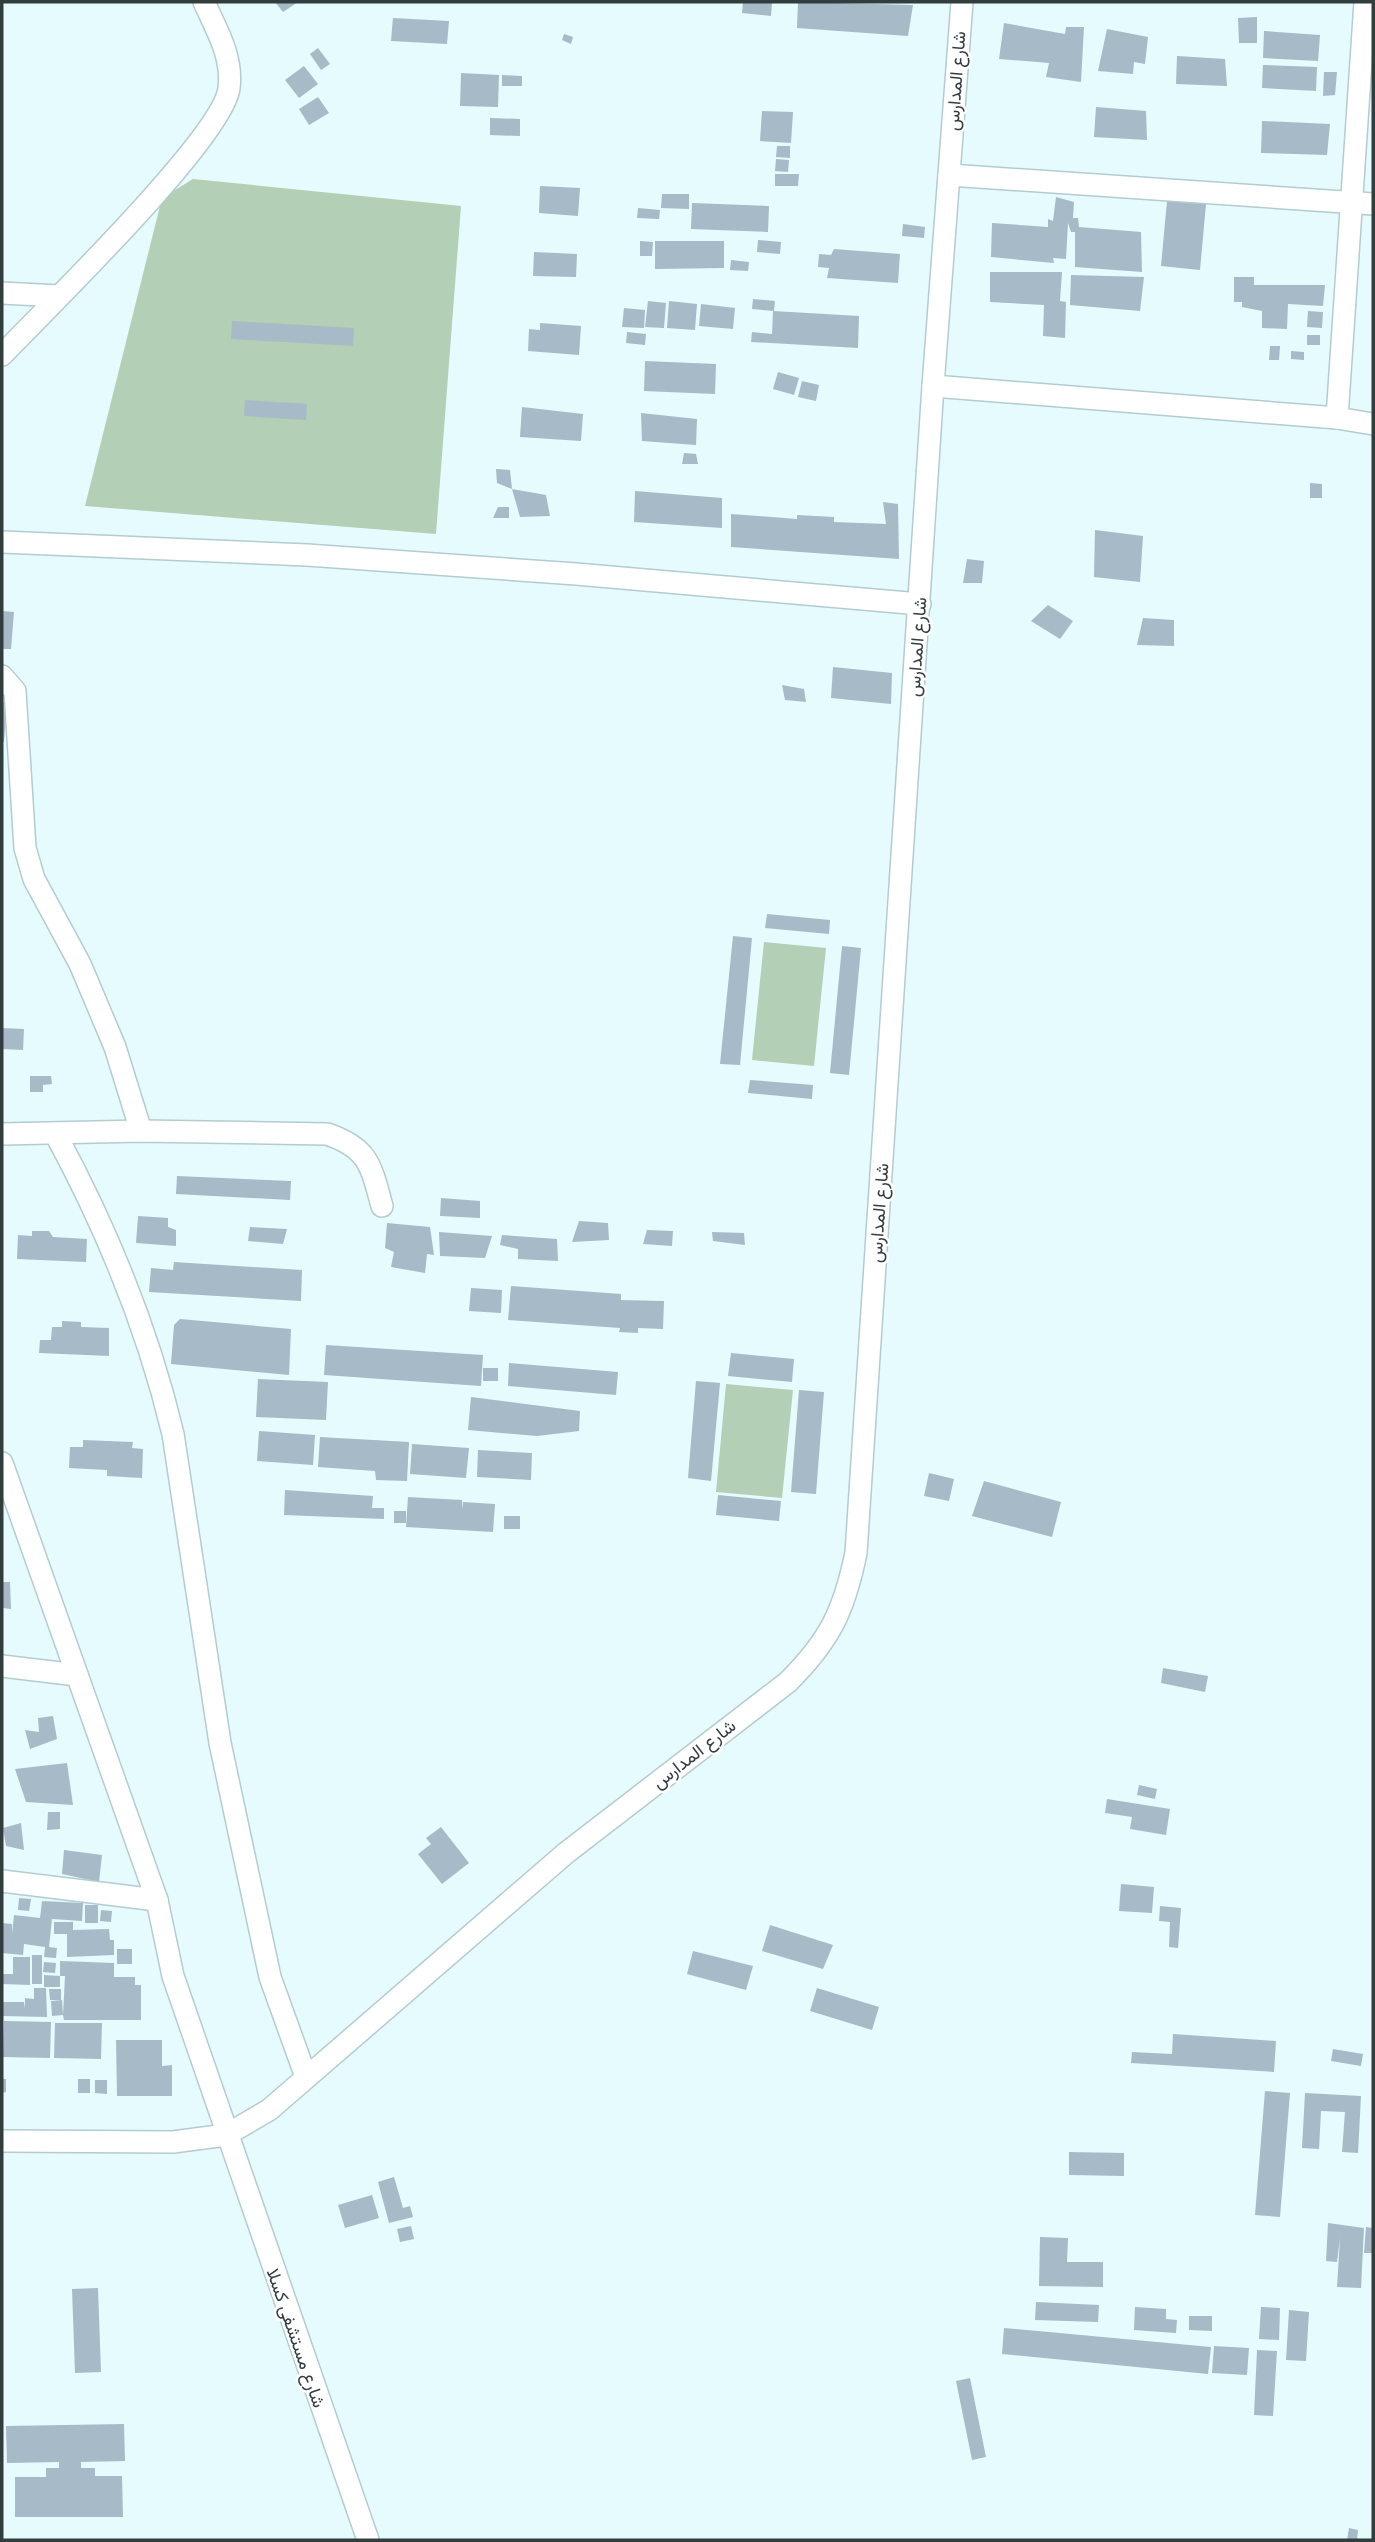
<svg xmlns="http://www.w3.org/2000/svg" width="1375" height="2542" viewBox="0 0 1375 2542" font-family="'Public Sans',Vazirmatn,sans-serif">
	<rect width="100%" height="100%" fill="#e6fbfd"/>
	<g fill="#b3cfb5">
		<path d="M193,179L461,206L436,534L85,506L162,198Z"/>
		<path d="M764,942L826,948L814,1066L752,1060Z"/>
		<path d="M726,1384L793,1390L782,1498L716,1492Z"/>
	</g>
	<g fill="#a7bac7">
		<path d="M275,2H298L283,12Z"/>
		<path d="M743,2H772L771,16L742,13Z"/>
		<path d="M798,2L913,5L908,36L797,28Z"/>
		<path d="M1257,17V43H1239L1238,18Z"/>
		<path d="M393,18L449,21L447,44L391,41Z"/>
		<path d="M1004,23L1065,34L1066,27H1084L1081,82L1046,77L1049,63L999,59Z"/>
		<path d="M1107,29L1148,37L1145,64L1134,62L1133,74L1098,71Z"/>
		<path d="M1264,31L1320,35L1318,61L1263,58Z"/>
		<path d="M564,34L573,37L571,44L562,40Z"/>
		<path d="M318,48L330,64L321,70L310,54Z"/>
		<path d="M1177,56L1225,59L1227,86L1176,84Z"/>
		<path d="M1263,65L1317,67L1316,91L1262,88Z"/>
		<path d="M304,66L318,84L299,98L285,80Z"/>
		<path d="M1324,72H1337L1335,95L1323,96Z"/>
		<path d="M461,73L499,75L498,107L460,106Z"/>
		<path d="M502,75L522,76V86H502Z"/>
		<path d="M318,97L329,113L309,125L299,109Z"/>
		<path d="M1096,107L1146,111L1147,140L1094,137Z"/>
		<path d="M762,111L793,112L791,143L760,141Z"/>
		<path d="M490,118L520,119V136L490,135Z"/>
		<path d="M1262,121L1330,124L1327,155L1261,153Z"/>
		<path d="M777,146H790V158L776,157Z"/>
		<path d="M776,159L789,160L788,172L775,171Z"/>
		<path d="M775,174H799L798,186H775Z"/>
		<path d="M540,186L580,188L578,216L539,213Z"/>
		<path d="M662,194H689V209L661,208Z"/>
		<path d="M1056,197L1074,202L1073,218H1078L1079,227L1141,232L1142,272L1075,267V232H1071L1068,223L1066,259L1053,258L1054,263L991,257L992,223L1048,227V219L1053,221Z"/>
		<path d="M1167,201L1206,204L1200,270L1161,266Z"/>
		<path d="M692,203L769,206L768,232L691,229Z"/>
		<path d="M638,208L660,210L659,219L637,218Z"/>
		<path d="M903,224L925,227L924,238L902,236Z"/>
		<path d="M758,240L781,242L780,254L757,252Z"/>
		<path d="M640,241L653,242L652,256H640Z"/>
		<path d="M655,241H724V268L655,269Z"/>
		<path d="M834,249L900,254L898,283L827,278L829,268L818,267L819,254L831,255Z"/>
		<path d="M534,252L577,254L576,277L533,276Z"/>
		<path d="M731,260L749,262L748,271L730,270Z"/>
		<path d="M990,272H1062L1060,301L1066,302L1065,338L1043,336L1044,305L990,302Z"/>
		<path d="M1071,275L1144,277L1140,311L1070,305Z"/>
		<path d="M1234,277H1254V285H1325L1323,306L1288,304L1287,329L1262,328V311L1242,307V302H1234Z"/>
		<path d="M753,299L775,301L774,311L752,309Z"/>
		<path d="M648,301L666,303L664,328L645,327Z"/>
		<path d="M669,301L697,304L695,330L667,328Z"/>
		<path d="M701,304L735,308L733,329L699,326Z"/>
		<path d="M624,308L645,310L644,328L622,327Z"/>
		<path d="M773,311L859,316L858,348L751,342L752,332L772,334Z"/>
		<path d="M1308,311L1323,312L1322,328L1307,327Z"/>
		<path d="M232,321L354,328L353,346L231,339Z"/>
		<path d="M540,323L581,326L579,355L528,351L529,329L540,330Z"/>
		<path d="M627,332L646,334L645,345L626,343Z"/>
		<rect x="1307" y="335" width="13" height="10"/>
		<path d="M1270,346H1280L1279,360H1269Z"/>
		<path d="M1291,351L1304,352V360L1291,359Z"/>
		<path d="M645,361L716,364L715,394L644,391Z"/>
		<path d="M778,372L799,378L794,395L773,389Z"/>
		<path d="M802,381L819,385L816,401L798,397Z"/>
		<path d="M245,400L307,404L306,420L244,416Z"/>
		<path d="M522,407L583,414L581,441L520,437Z"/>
		<path d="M641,413L697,419L696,445L642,441Z"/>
		<path d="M684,453L696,454L698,464H682Z"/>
		<path d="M496,469L510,470L512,489L497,483Z"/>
		<path d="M1310,483L1322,484V498H1310Z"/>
		<path d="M512,489L546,495L550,516L520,517Z"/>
		<path d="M635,491L722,498V528L634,522Z"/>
		<path d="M883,502L898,504L899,559L731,547V514L797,519V515L834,517V522L886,524Z"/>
		<path d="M498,507H509V518H493Z"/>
		<path d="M1095,530L1143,536L1140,582L1094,577Z"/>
		<path d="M967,559L984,561L982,583H963Z"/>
		<path d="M1048,605L1073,621L1060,639L1031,621Z"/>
		<path d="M2,611L14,612L11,649H2Z"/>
		<path d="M1143,618L1174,620V646L1137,645Z"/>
		<path d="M833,667L892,673L891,704L831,698Z"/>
		<path d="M782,685L804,689L806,702L785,700Z"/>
		<path d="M2,702L7,703L4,742H2Z"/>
		<path d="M767,914L830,920L829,934L765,928Z"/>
		<path d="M733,936L752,938L740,1065L720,1064Z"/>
		<path d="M842,946L861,948L849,1075L830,1073Z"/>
		<path d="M2,1028L24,1029L23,1050L2,1049Z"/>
		<path d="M30,1076H51L52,1084L43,1085V1092H30Z"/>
		<path d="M750,1080L813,1085L812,1099L748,1093Z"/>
		<path d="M177,1176L291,1181L290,1200L176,1194Z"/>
		<path d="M441,1198L480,1201V1218L440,1216Z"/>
		<path d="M138,1216L168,1218V1227L176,1230V1246L136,1243Z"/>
		<path d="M579,1221L608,1223L609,1240L572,1242Z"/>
		<path d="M387,1223L430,1227L434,1255L427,1254L425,1273L391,1267L394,1252L385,1248Z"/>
		<path d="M250,1227L287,1229L283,1244L248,1241Z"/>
		<path d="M647,1230L673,1231L672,1246L643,1244Z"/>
		<path d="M32,1231H49L53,1237L87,1239L86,1262L17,1259L18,1235L32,1236Z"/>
		<path d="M439,1232L492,1236L485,1258L440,1256Z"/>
		<path d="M712,1232L744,1233L745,1245L713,1241Z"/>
		<path d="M502,1235L557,1239L558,1261L518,1259V1249L500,1245Z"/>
		<path d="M174,1262L302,1270L301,1301L149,1292L151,1268L173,1270Z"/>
		<path d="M511,1286L621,1294V1300L664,1301L663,1329L638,1328V1333L619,1332L620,1328L508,1320Z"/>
		<path d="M471,1288L502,1290L501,1313L469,1311Z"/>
		<path d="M180,1319L291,1329L289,1375L171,1364L174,1325Z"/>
		<path d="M62,1321L81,1322V1327L109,1328V1356L39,1353L40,1340H51L52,1327H62Z"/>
		<path d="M326,1345L483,1355L481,1386L324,1375Z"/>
		<path d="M731,1353L794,1359L792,1382L728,1376Z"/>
		<path d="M509,1363L618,1372L616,1395L508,1386Z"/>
		<rect x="483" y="1368" width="15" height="13"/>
		<path d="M258,1379L328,1382L326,1420L256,1417Z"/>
		<path d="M696,1381L720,1383L711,1481L688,1478Z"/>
		<path d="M799,1390L824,1392L816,1494L791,1492Z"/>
		<path d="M471,1397L580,1411L579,1431L537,1436L468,1430Z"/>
		<path d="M259,1431L315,1435L313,1465L257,1461Z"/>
		<path d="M320,1437L409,1442L407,1481L376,1480L375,1471L318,1467Z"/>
		<path d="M83,1440L133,1442L132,1448L143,1449L142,1478L107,1476V1470L69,1468L70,1447H83Z"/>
		<path d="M412,1444L469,1448L466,1478L410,1474Z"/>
		<path d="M478,1450L532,1453L531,1480L477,1477Z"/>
		<path d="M929,1473L954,1479L949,1501L924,1496Z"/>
		<path d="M984,1481L1061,1502L1052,1537L972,1516Z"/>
		<path d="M285,1490L373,1496L372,1508H384V1519L284,1515Z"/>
		<path d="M718,1495L781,1501L779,1521L716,1515Z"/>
		<path d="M408,1497L462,1500V1509L463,1502L495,1504L493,1532L406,1527Z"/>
		<rect x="394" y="1511" width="12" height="12"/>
		<rect x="504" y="1516" width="16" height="13"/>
		<path d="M2,1582H10L11,1609L2,1608Z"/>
		<path d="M1163,1668L1208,1676L1205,1692L1161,1683Z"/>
		<path d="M53,1716L57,1739L30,1749L25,1730L39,1732L38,1718Z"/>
		<path d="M67,1763L73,1805L26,1802L15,1769Z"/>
		<path d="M1139,1785L1157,1789L1155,1799L1137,1795Z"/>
		<path d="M1107,1799L1170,1809L1166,1835L1130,1829L1132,1817L1105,1813Z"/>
		<path d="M48,1812H60V1829L47,1830Z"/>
		<path d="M21,1823L24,1850L6,1846L3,1828Z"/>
		<path d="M441,1827L469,1863L442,1884L418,1854L431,1844L426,1838Z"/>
		<path d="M64,1850L102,1855L99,1882L62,1874Z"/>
		<path d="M1121,1884L1154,1887L1152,1913L1119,1911Z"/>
		<path d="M19,1898L31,1899L29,1911L18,1910Z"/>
		<path d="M42,1901L83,1903L82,1921L52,1919L49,1947L57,1948L56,1958L44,1957L45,1947L24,1944L23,1955L2,1953V1923L12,1924V1934L14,1915L40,1918Z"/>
		<rect x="85" y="1905" width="13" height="18"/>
		<path d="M1160,1906L1181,1908L1178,1948L1169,1947L1170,1922L1159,1921Z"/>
		<path d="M101,1910L112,1911L111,1922L100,1921Z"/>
		<path d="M54,1922H73V1930L109,1929L110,1940H114V1955L67,1957V1934H54Z"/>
		<path d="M770,1925L833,1945L823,1969L762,1951Z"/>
		<rect x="117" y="1949" width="15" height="15"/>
		<path d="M693,1951L753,1966L746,1990L687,1974Z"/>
		<rect x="32" y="1955" width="10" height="29"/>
		<path d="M13,1957H30V1985L2,1984V1974H13Z"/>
		<path d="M60,1961L114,1963V1977H135V1985H141V2020H64L63,2015L52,2016L51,2001L62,2000L63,2015L65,1976H60V1987H44V1975L60,1976Z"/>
		<path d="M44,1962L56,1963L55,1973L43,1972Z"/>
		<path d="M34,1988H46L47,2017L2,2016V2002H24L25,2009V1998L34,1999Z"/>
		<path d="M817,1988L879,2007L872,2030L810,2011Z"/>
		<path d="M49,1989H61V2000H50Z"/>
		<path d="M4,2021L51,2022L50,2058L3,2057Z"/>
		<path d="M55,2023H102L101,2059L54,2058Z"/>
		<path d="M1173,2034L1276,2041L1274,2072L1131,2063L1132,2052L1172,2054Z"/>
		<path d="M116,2040H162V2066L172,2065V2096H117Z"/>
		<path d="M1333,2049L1363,2054L1361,2066L1331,2061Z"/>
		<path d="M2,2079H6V2092L2,2093Z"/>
		<rect x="78" y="2079" width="12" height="14"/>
		<path d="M95,2080H107V2094L95,2093Z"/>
		<path d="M1265,2091L1290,2093L1280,2217L1255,2215Z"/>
		<path d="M1305,2093L1361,2096L1358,2153L1342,2152L1345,2112L1321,2111L1319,2149L1302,2148Z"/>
		<path d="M1069,2152L1124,2153V2176L1069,2175Z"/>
		<path d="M394,2177L403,2208L410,2206L413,2217L389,2223L378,2182Z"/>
		<path d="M372,2195L379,2218L345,2228L338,2205Z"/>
		<path d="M1328,2223L1364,2228L1361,2288L1337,2287L1340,2238L1337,2262L1326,2261Z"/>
		<path d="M411,2226L414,2239L400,2242L397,2229Z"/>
		<path d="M1366,2227L1373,2228V2253H1364Z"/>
		<path d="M1040,2237L1068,2238L1067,2262H1103V2287L1039,2286Z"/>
		<path d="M98,2288L101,2372L75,2373L72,2289Z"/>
		<path d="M1036,2302L1099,2305L1098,2322L1035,2320Z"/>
		<path d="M1135,2307L1166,2309V2319L1177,2320L1176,2333L1134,2330Z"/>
		<path d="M1261,2307L1280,2308L1279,2340L1259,2339Z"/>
		<path d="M1289,2310L1309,2312L1306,2361L1286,2360Z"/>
		<path d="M1189,2316H1212V2331L1189,2330Z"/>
		<path d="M1004,2328L1211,2347L1208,2374L1002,2354Z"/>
		<path d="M1214,2346L1249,2348L1247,2375L1212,2373Z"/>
		<path d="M1257,2350L1277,2351L1273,2416L1254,2415Z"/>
		<path d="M970,2378L986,2457L972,2460L956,2381Z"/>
		<path d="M124,2424L125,2461L81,2462V2468H95V2476H122L123,2517H15V2477H46V2468H59V2462L7,2463L6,2426Z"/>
		<path d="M1349,2528L1358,2530L1357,2540H1347Z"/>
	</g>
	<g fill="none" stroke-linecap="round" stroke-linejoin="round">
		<defs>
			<g id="minor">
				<path d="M949,175L1373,204"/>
				<path d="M2,293L59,296"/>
				<path d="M2,355C44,311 224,136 229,88C233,56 216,29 204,2"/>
				<path d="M933,386L1337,418L1373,424"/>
				<path d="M1337,418L1365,2"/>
				<path d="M2,542L307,555L576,574L920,604"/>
				<path d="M2,676L15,691L25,848L34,879L80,964L115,1047L141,1131"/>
				<path d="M55,1133C107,1229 148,1329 173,1434L220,1743L270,1977L306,2077"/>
				<path d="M2,1134L141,1131L327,1134C369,1148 371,1166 382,1206"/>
				<path d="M2,1463L157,1900L173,1976L368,2540"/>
				<path d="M2,1666L77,1675"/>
				<path d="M2,1881L157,1900"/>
				<path d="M2,2141L173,2142L226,2135L269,2110L566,1853L788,1682C830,1640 844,1611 856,1553L933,386L962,2"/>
			</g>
		</defs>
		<use href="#minor" stroke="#b3ccd0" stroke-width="24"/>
		<use href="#minor" stroke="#fff" stroke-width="21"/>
	</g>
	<g text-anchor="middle" stroke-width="5" stroke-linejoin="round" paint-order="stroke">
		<g font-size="18" fill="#323d3e" stroke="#fff">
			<text transform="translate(956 81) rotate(-86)" y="6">شارع المدارس</text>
			<text transform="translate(917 647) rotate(-86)" y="6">شارع المدارس</text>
			<text transform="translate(879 1213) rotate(-86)" y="6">شارع المدارس</text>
			<text transform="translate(694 1754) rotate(-38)" y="6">شارع المدارس</text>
			<text transform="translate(296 2338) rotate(71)" y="6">شارع مستشفى كسلا</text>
		</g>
	</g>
	<rect width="1375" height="2542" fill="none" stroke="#323d3e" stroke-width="7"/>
</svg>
